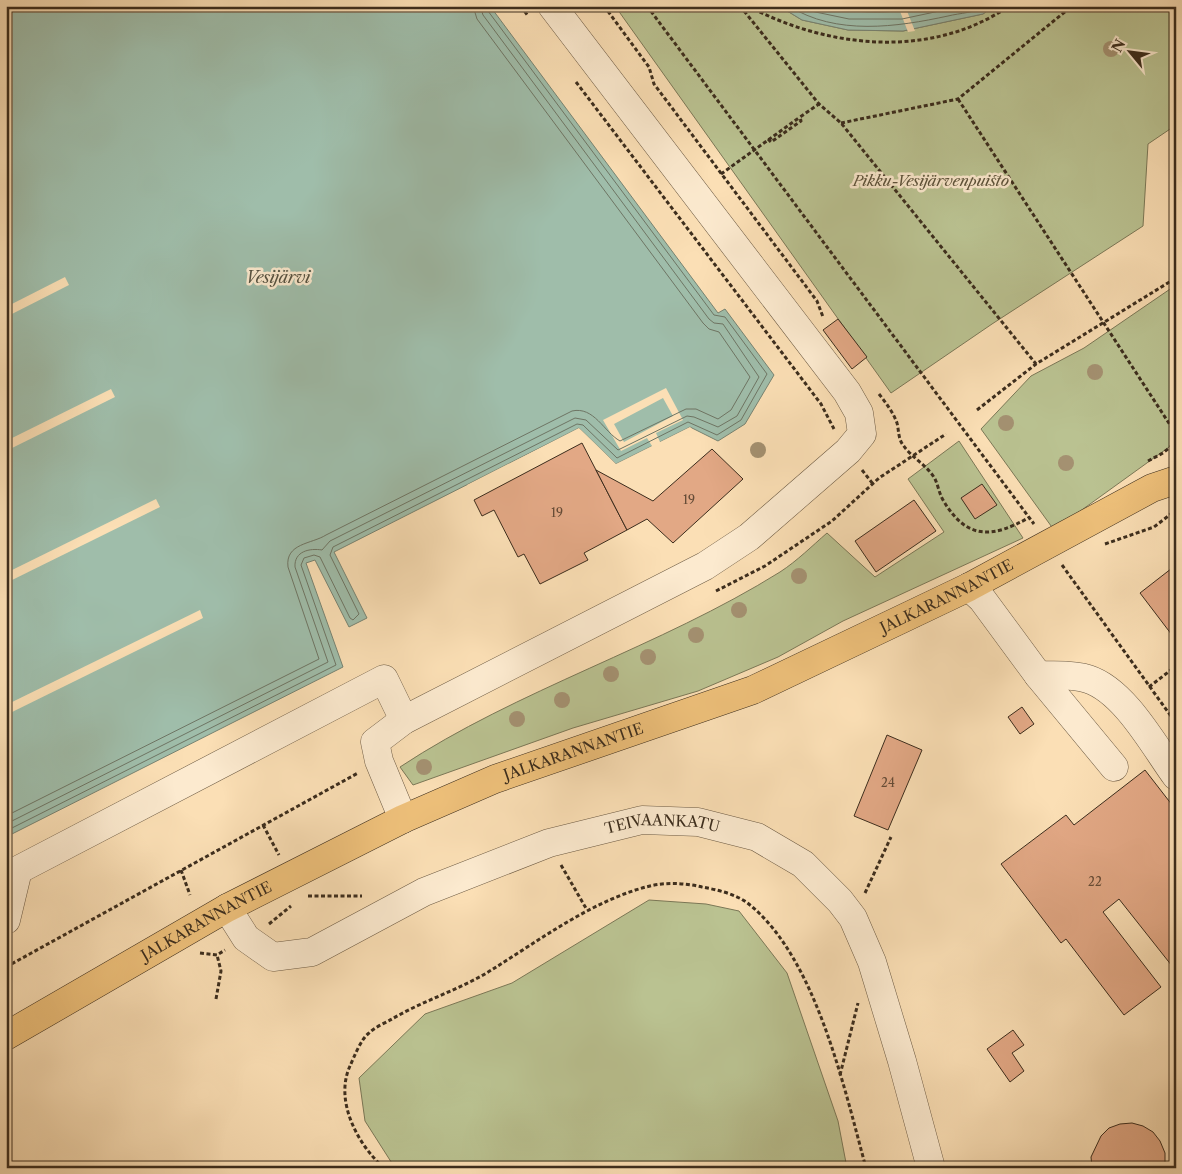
<svg xmlns="http://www.w3.org/2000/svg" width="1182" height="1174" viewBox="0 0 1182 1174" font-family="'Libre Caslon Text',serif">
	<rect width="100%" height="100%" fill="#fbdfb5"/>
	<filter id="stains"><feTurbulence type="fractalNoise" baseFrequency=".004" numOctaves="4"/><feColorMatrix values="0 0 0 0 .2 0 0 0 0 .09 0 0 0 0 .02 0 0 0 .5 -.17"/></filter>
	<radialGradient id="worn" r=".72"><stop offset=".6" stop-color="#630" stop-opacity="0"/><stop offset="1" stop-color="#630" stop-opacity=".3"/></radialGradient>
	<g fill="#bac291" stroke="#7b7857">
		<path d="M615,6H779L802,20L848,30L903,31L983,14L994,6H1176V125L1148,144L1143,226L992,324L891,393Z"/>
		<path d="M1176,285V442L1054,530L981,429L1031,376L1084,348Z"/>
		<path d="M959,441L1023,538L843,621L778,657L698,691L573,728L413,785L400,767C518,689 660,647 780,572C797,561 812,546 827,533L875,577L944,532L908,479Z"/>
		<path d="M649,900L706,904L739,911L787,973L838,1121L847,1168H395L365,1121L359,1078L425,1014L512,983Z"/>
	</g>
	<g fill="#9fbdaa" stroke="#778372">
		<path d="M6,6H490L718,313L725,309L774,375L745,424L718,441L690,427L616,464L579,428L334,552L367,618L349,627L315,560L306,563L343,667L6,837Z"/>
		<path d="M779,6H994L983,14L903,31L848,30L802,20Z"/>
	</g>
	<g fill="#fbdfb5" fill-rule="evenodd">
		<path d="M898,6H905L915,31L908,32Z"/>
		<path d="M65,277L69,285L6,317V307Z"/>
		<path d="M666,388L683,420L656,433L660,442L690,427L696,433L690,430L616,467L578,431L468,487L467,485L579,428L616,464L652,446L647,438L621,451L603,420ZM663,398L673,416L624,442L614,424Z"/>
		<path d="M111,389L115,397L6,451V441Z"/>
		<path d="M156,499L160,507L6,583V573Z"/>
		<path d="M200,610L203,618L6,715V705Z"/>
	</g>
	<g fill="none" stroke-linecap="round" stroke-linejoin="round">
		<g stroke="#6e7564" stroke-width="1">
			<path d="M789,6C836,36 897,27 948,16C960,13 975,13 985,6"/>
			<path d="M801,6L806,10L849,19H902L963,6"/>
			<path d="M825,6C859,14 893,14 927,6"/>
			<path d="M6,816L319,659L288,567C285,543 312,544 326,535L572,411C594,406 604,432 620,441L686,409H696L718,419L731,410L750,377L719,332L709,329L703,323L477,19L473,6"/>
			<path d="M6,824L328,662L295,567C294,551 310,548 322,550L330,541L575,418L586,420L618,450L687,416L694,417L718,427L737,416L759,377L723,324L714,323L709,319L483,15L480,6"/>
			<path d="M6,831L336,665L301,565L304,558L314,555L320,557L350,618L353,620L359,614L330,555L333,547L577,424L583,425L617,458L688,422L717,435L741,420L767,374L725,317L714,315L488,11L486,6"/>
		</g>
	</g>
	<g fill="#e2a885" stroke="#3c2d1d">
		<path d="M838,319L867,357L852,369L823,330Z"/>
		<path d="M582,443L627,530L584,553L588,560L540,584L524,554L518,557L494,510L482,516L474,500Z"/>
		<path d="M712,449L743,479L673,543L647,519L627,530L596,470L653,501Z"/>
		<path d="M982,484L997,505L975,519L961,498Z"/>
		<path d="M914,500L936,531L876,572L855,541Z"/>
		<path d="M1176,565V639H1175L1140,593Z"/>
		<path d="M1022,707L1034,724L1020,734L1008,717Z"/>
		<path d="M887,735L922,750L888,830L854,816Z"/>
		<path d="M1145,770L1176,810V971L1119,899L1103,912L1161,987L1124,1015L1066,939L1061,943L1001,864L1066,815L1074,825Z"/>
		<path d="M1013,1030L1024,1045L1012,1053L1024,1071L1010,1082L987,1049Z"/>
		<path d="M1132,1123L1143,1126L1153,1132L1160,1141L1165,1153V1168H1092L1091,1157L1101,1136L1109,1128L1120,1124Z"/>
	</g>
	<g fill="none" stroke-linecap="round" stroke-linejoin="round">
		<defs>
			<g id="minor">
				<path d="M969,587L982,599L1038,675L1114,767"/>
				<path d="M1038,675C1055,676 1073,674 1088,679C1125,691 1154,746 1176,776"/>
				<path d="M403,819L379,761L375,742L404,720L705,566L749,537L848,451L862,434L859,413L847,392L552,6"/>
				<path id="s1" d="M227,908L246,938L273,957L312,952L424,892L549,843L642,820L698,822L757,837L803,864L840,901L853,918L872,962L902,1061L931,1168"/>
				<path d="M6,920L18,870L384,679L404,720"/>
			</g>
			<g id="major">
				<path id="s2" d="M6,1036L227,908L403,819L495,779L753,690L969,587L1152,488L1176,480"/>
			</g>
		</defs>
		<use href="#minor" stroke="#6c5a43" stroke-width="29"/>
		<use href="#major" stroke="#3c2d1d" stroke-width="29"/>
		<g stroke="#3c2d1d" stroke-width="3" stroke-dasharray="4 2.5" stroke-linecap="butt">
			<path d="M521,6L528,16"/>
			<path d="M604,6L649,67L654,84L817,301L823,317"/>
			<path d="M647,6L1034,524"/>
			<path d="M740,6L819,104L841,123L1036,364"/>
			<path d="M748,6C827,48 931,60 1009,6"/>
			<path d="M576,82L821,404L834,429"/>
			<path d="M958,99L1176,434"/>
			<path d="M841,123L958,99L1072,6"/>
			<path d="M768,139L771,142L801,121L800,117L819,104"/>
			<path d="M721,174L800,117"/>
			<path d="M879,394C886,403 893,412 897,423C899,431 898,438 903,445C911,457 928,466 935,479C938,485 939,493 943,500C967,541 993,538 1030,517"/>
			<path d="M977,410L1036,364L1176,278"/>
			<path d="M1148,461L1163,453L1176,442"/>
			<path d="M862,470L873,484"/>
			<path d="M1105,544L1154,527L1176,510"/>
			<path d="M1062,565L1176,723"/>
			<path d="M716,591L765,566L832,521L879,478L946,434"/>
			<path d="M1149,687L1176,666"/>
			<path d="M263,825L279,855"/>
			<path d="M561,865L587,910"/>
			<path d="M181,870L190,895"/>
			<path d="M865,893L891,837"/>
			<path d="M308,896H362"/>
			<path d="M269,924L291,906"/>
			<path d="M200,953L217,955L225,950"/>
			<path d="M6,967L358,773"/>
			<path d="M216,999L221,971L217,955"/>
			<path d="M840,1075L858,1003"/>
			<path d="M384,1168C358,1145 334,1101 350,1066C354,1057 361,1039 369,1033C375,1027 385,1023 392,1019C424,1000 462,989 493,969C541,939 595,899 650,886C667,882 685,883 702,887C718,890 737,894 750,905C816,959 844,1087 866,1168"/>
		</g>
		<use href="#minor" stroke="#fceacf" stroke-width="28"/>
		<use href="#major" stroke="#eec07a" stroke-width="28"/>
	</g>
	<g fill="#a49171">
		<circle cx="1111" cy="49" r="8"/>
		<circle cx="1095" cy="372" r="8"/>
		<circle cx="1006" cy="423" r="8"/>
		<circle cx="758" cy="450" r="8"/>
		<circle cx="1066" cy="463" r="8"/>
		<circle cx="799" cy="576" r="8"/>
		<circle cx="739" cy="610" r="8"/>
		<circle cx="696" cy="635" r="8"/>
		<circle cx="648" cy="657" r="8"/>
		<circle cx="611" cy="674" r="8"/>
		<circle cx="562" cy="700" r="8"/>
		<circle cx="517" cy="719" r="8"/>
		<circle cx="424" cy="767" r="8"/>
	</g>
	<g text-anchor="middle" stroke-width="5" stroke-linejoin="round" paint-order="stroke">
		<g font-size="12" fill="#664c37">
			<text x="689" y="504">19</text>
			<text x="557" y="517">19</text>
			<text x="888" y="787">24</text>
			<text x="1095" y="886">22</text>
		</g>
		<g font-size="15" font-style="italic" fill="#5c523a" stroke="#fceacf">
			<text x="931" y="186">Pikku-Vesijärvenpuisto</text>
		</g>
		<g font-size="15" fill="#3c2d1d" stroke="#fceacf">
			<text dy="5" stroke="none"><textPath href="#s2" startOffset="1041">JALKARANNANTIE</textPath></text>
			<text dy="5" stroke="none"><textPath href="#s2" startOffset="636">JALKARANNANTIE</textPath></text>
			<text dy="5" stroke="none"><textPath href="#s1" startOffset="485">TEIVAANKATU</textPath></text>
			<text dy="5" stroke="none"><textPath href="#s2" startOffset="231">JALKARANNANTIE</textPath></text>
		</g>
		<g font-size="16" font-style="italic" fill="#555140" stroke="#fceacf">
			<text x="278" y="283">Vesijärvi</text>
		</g>
	</g>
	<rect width="1182" height="1174" fill="none" stroke="#fbdfb5" stroke-width="25"/>
	<rect x="8" y="8" width="1167" height="1159" fill="none" stroke="#3c2d1d" stroke-width="2.5"/>
	<rect x="12" y="12" width="1157" height="1149" fill="none" stroke="#3c2d1d"/>
	<g transform="translate(1130 52) rotate(299)" stroke="#fceacf" stroke-width="4" paint-order="stroke">
	<path d="M0-4L9 19L0 12L-9 19Z" fill="#3c2d1d"/>
	<text y="-8" font-size="14" font-weight="bold" text-anchor="middle" fill="#3c2d1d">N</text>
	</g>
	<rect width="100%" height="100%" filter="url(#stains)"/>
	<rect width="100%" height="100%" fill="url(#worn)"/>
</svg>
